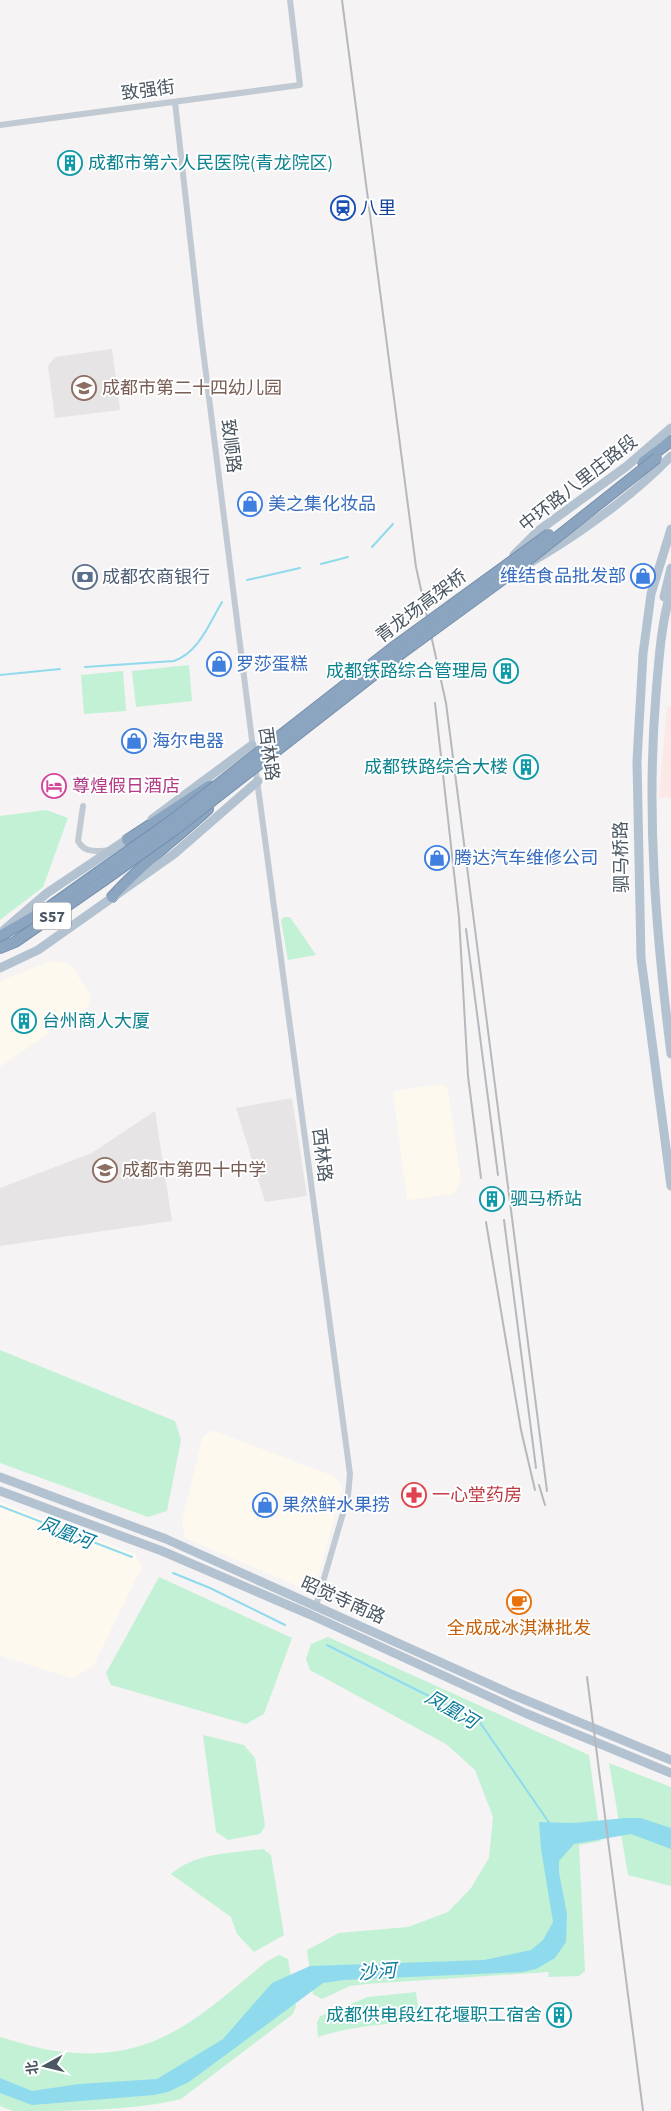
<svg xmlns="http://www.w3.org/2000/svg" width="671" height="2111" viewBox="0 0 671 2111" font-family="'Source Sans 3','Noto Sans SC',sans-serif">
	<rect width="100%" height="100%" fill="#f5f3f3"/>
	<g fill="#fdf9ef">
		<path d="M53,960L71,965L91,996L89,1006L0,1067V981Z"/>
		<path d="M441,1084L448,1089L461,1181L453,1194L407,1200L393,1091Z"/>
		<path d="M212,1430L336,1477L342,1489L314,1593L185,1538L182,1522L202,1438Z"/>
		<path d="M0,1502L135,1554L142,1567L93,1667L72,1678L0,1656Z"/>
	</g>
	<g fill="#e6e4e5">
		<path d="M112,349L120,410L55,418L48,366L55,357Z"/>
		<path d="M292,1098L307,1196L265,1202L236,1108Z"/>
		<path d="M155,1111L172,1221L0,1246V1188L92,1153Z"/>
	</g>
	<path fill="#fce8e6" d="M667,706L671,707V798L659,797Z"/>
	<g fill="#c3f1d5">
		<path d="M189,665L192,701L136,707L132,671Z"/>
		<path d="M123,671L126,711L84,714L81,675Z"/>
		<path d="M46,810L68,818L43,887L0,920V816Z"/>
		<path d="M284,917H290L316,955L288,960L281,920Z"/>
		<path d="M0,1350L175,1421L181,1440L167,1511L148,1517L0,1463Z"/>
		<path d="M159,1577L292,1638L264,1714L246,1724L111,1685L106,1673Z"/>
		<path d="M328,1637L589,1755L601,1841L579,1845L585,1971L579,1976L548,1977L549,1972L366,1984L350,1986L322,1999L313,1994L307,1950L339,1933L408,1927L448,1912L471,1888L489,1858L493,1817L475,1770L446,1744L310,1670L306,1659L311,1644Z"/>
		<path d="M203,1735L244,1745L255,1758L265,1826L260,1834L228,1840L216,1832Z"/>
		<path d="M609,1763L671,1787V1886L628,1875Z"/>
		<path d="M263,1849L271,1855L284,1935L254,1952L237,1934L231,1917L171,1874C195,1853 232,1853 263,1849Z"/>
		<path d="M279,1955L288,1959L296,2006L293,2014L181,2099C133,2111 65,2111 13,2111L0,2106V2037C21,2043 42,2050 64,2052C156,2062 200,2016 266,1962Z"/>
		<path d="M416,1992L420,2022C385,2024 351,2026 318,2037L317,2023L320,2016L368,1997Z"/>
	</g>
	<path fill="#90daee" d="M625,1818H641L671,1828V1849L631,1834L574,1844L559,1861V1872L567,1914L566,1942L555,1958L536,1969L523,1972L344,1980L323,1983L189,2082L168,2092L154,2095L32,2105L0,2093V2078L32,2091L79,2084L157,2079L223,2039L272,1983L310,1966L484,1960L531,1950L543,1940L553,1922L541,1849L539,1822L574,1823Z"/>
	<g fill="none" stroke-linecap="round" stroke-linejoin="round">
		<g stroke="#90daee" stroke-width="2">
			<path d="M372,547L393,524"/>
			<path d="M321,564L348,557"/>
			<path d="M247,580L300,568"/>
			<path d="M85,667L174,661C199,652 209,624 222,602"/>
			<path d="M0,675L60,669"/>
			<path d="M0,1506L132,1557"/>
			<path d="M173,1573L210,1588L285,1625"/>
			<path d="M327,1645L479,1721L550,1824"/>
		</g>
		<defs>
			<g id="highway">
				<path d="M643,462L671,441"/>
				<path d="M127,840L209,786"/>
				<path d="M112,897C141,864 176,839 208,809"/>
				<path d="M0,936L45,910L97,873"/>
				<path d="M0,948L15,942L103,881"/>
			</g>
		</defs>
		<use href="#highway" stroke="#7690ad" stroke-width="12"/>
		<g stroke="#c1cad2" stroke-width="6">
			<path d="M175,102L200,326L253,748"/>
			<path d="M0,125L300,85L290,0"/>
			<path d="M255,765L350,1474L348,1496L316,1606"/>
			<path d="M83,806L78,841C85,854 98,851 110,850"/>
		</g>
		<g stroke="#b3c2d1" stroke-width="9">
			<path d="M671,529L651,594L643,654L637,761L641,958L671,1186"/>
			<path d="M514,555L538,531L627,466L671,428"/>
			<path d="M531,562C577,536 635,494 671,456"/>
			<path d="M671,590C661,624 659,659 656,694C646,815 656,934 671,1054"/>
			<path d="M664,597L671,568"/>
			<path d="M152,819L252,745"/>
			<path d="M4,930L47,893L132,836"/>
			<path d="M0,968L38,950L174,854L258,781"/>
			<path d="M0,1477L166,1539L511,1694L671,1760"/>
			<path d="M0,1491L162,1551L311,1615L525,1713L671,1773"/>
		</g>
		<use href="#highway" stroke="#8ba5c1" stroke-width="10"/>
		<g stroke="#b5b8bd" stroke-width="2">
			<path d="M342,0L416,567L446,703L547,1491"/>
			<path d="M435,703L459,917L468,1076L481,1178"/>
			<path d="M466,929L498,1175"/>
			<path d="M504,1220L536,1468"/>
			<path d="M486,1222L521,1430L535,1490"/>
			<path d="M539,1485L545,1505"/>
			<path d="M587,1677L643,2111"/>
		</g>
		<defs>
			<g id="highway-bridge">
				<path d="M97,873L171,821L395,646L549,534"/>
				<path d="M103,881L176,829L402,653L513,572L657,458"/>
			</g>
		</defs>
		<use href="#highway-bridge" stroke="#7690ad" stroke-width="12" stroke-linecap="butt"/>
		<use href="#highway-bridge" stroke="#8ba5c1" stroke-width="10"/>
	</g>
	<defs>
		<symbol id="building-ring" viewBox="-11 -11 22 22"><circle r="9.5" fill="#fff" stroke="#0f9aa8" stroke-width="1.5"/><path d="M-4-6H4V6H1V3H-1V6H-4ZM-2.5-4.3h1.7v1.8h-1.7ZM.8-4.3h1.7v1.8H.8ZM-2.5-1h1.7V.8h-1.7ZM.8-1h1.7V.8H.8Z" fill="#0f9aa8"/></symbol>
		<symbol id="station-ring" viewBox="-11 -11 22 22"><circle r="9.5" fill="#fff" stroke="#1a4fb4" stroke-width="1.5"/><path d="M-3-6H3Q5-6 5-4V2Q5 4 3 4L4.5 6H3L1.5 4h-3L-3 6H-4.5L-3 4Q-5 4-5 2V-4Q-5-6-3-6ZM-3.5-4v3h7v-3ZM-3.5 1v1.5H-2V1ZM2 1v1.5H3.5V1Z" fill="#1a4fb4"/></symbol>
		<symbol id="school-ring" viewBox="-11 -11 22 22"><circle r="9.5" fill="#fff" stroke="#8d6e63" stroke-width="1.5"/><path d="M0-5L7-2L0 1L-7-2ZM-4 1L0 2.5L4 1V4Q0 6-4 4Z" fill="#8d6e63"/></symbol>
		<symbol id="shop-ring" viewBox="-11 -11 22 22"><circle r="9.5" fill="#fff" stroke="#3f7fe0" stroke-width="1.5"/><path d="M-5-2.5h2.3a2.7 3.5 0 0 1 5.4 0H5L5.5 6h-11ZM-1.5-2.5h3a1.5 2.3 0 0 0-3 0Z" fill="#3f7fe0"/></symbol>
		<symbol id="bank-ring" viewBox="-11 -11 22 22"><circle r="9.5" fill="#fff" stroke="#5c6f8a" stroke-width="1.5"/><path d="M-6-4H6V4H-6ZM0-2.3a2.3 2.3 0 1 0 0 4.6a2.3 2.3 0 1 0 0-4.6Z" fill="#5c6f8a"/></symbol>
		<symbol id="hotel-ring" viewBox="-11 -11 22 22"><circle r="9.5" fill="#fff" stroke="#d1479c" stroke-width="1.5"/><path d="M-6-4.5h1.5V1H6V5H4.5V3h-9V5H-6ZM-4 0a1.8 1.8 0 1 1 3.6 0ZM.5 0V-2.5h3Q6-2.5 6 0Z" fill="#d1479c"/></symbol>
		<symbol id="pharmacy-ring" viewBox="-11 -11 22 22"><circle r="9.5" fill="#fff" stroke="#e0444e" stroke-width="1.5"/><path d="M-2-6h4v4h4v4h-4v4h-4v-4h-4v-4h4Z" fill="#e0444e"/></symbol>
		<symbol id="cafe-ring" viewBox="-11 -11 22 22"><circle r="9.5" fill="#fff" stroke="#e8710a" stroke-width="1.5"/><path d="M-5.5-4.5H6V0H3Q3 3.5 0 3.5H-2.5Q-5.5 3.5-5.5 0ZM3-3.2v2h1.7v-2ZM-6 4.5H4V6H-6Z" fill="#e8710a"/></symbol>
	</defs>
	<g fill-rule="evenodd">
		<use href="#building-ring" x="56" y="149" width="28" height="28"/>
		<use href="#station-ring" x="329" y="194" width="28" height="28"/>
		<use href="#school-ring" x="70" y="374" width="28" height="28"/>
		<use href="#shop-ring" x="236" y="490" width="28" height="28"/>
		<use href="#shop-ring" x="629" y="562" width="28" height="28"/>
		<use href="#bank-ring" x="71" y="563" width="28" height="28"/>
		<use href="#shop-ring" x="205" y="650" width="28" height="28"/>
		<use href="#building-ring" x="492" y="657" width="28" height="28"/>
		<use href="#shop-ring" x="120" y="727" width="28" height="28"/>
		<use href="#building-ring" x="512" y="753" width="28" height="28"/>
		<use href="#hotel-ring" x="40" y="772" width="28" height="28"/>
		<use href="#shop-ring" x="423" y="844" width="28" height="28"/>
		<use href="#building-ring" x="10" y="1007" width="28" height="28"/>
		<use href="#school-ring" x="91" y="1156" width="28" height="28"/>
		<use href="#building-ring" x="478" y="1185" width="28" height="28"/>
		<use href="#pharmacy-ring" x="400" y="1481" width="28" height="28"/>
		<use href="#shop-ring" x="251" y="1491" width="28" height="28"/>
		<use href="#cafe-ring" x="505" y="1588" width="28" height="28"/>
		<use href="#building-ring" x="545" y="2001" width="28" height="28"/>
	</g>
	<g text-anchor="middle" stroke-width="4" stroke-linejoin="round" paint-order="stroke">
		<rect fill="#fff" stroke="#808990" stroke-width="1" x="33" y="902.5" width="38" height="27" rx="4"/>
		<g font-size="16" font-weight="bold" fill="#4a5661">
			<text x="52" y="922">S57</text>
		</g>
		<g font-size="18" fill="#4a5661" stroke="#fff">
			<text transform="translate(148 90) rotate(-8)" y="6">致强街</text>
			<text transform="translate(231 446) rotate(83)" y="6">致顺路</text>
			<text transform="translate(578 483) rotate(-38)" y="6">中环路八里庄路段</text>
			<text transform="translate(421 606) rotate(-37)" y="6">青龙场高架桥</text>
			<text transform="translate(269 754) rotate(82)" y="6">西林路</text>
			<text transform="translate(621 857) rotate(-91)" y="6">驷马桥路</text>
			<text transform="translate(322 1155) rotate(83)" y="6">西林路</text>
			<text transform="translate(343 1600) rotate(24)" y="6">昭觉寺南路</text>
		</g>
		<g font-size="18" fill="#0d838f" stroke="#fff" text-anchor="start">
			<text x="88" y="169">成都市第六人民医院(青龙院区)</text>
			<text x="488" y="677" text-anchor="end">成都铁路综合管理局</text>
			<text x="508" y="773" text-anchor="end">成都铁路综合大楼</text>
			<text x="42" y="1027">台州商人大厦</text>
			<text x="510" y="1205">驷马桥站</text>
			<text x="542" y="2021" text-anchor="end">成都供电段红花堰职工宿舍</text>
		</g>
		<g font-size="18" fill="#164399" stroke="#fff" text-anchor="start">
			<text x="360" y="214">八里</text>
		</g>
		<g font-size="18" fill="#785e54" stroke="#fff" text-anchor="start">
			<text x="102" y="394">成都市第二十四幼儿园</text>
			<text x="122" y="1176">成都市第四十中学</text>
		</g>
		<g font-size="18" fill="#366cbe" stroke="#fff" text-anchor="start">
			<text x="268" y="510">美之集化妆品</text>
			<text x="626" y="582" text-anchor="end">维结食品批发部</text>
			<text x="236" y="670">罗莎蛋糕</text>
			<text x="152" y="747">海尔电器</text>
			<text x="454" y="864">腾达汽车维修公司</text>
			<text x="282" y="1511">果然鲜水果捞</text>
		</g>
		<g font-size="18" fill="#4e5e75" stroke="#fff" text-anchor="start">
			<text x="102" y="583">成都农商银行</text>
		</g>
		<g font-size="18" fill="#b23c85" stroke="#fff" text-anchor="start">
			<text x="72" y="792">尊煌假日酒店</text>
		</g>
		<g font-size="18" fill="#be3a42" stroke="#fff" text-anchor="start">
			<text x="432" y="1501">一心堂药房</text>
		</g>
		<g font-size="18" fill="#c56008" stroke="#fff">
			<text x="519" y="1634">全成成冰淇淋批发</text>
		</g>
		<g font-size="19" font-style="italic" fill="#0c7c9b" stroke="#fff">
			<text transform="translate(66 1532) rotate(21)" y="7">凤凰河</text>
			<text transform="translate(452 1709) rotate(30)" y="7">凤凰河</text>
			<text transform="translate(377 1971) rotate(-4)" y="7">沙河</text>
		</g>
	</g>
	<g transform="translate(45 2066) rotate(262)" stroke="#ffffff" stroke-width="4" paint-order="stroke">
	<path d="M0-4L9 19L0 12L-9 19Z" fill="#4a5661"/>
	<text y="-8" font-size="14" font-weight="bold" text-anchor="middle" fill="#4a5661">北</text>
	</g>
</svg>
